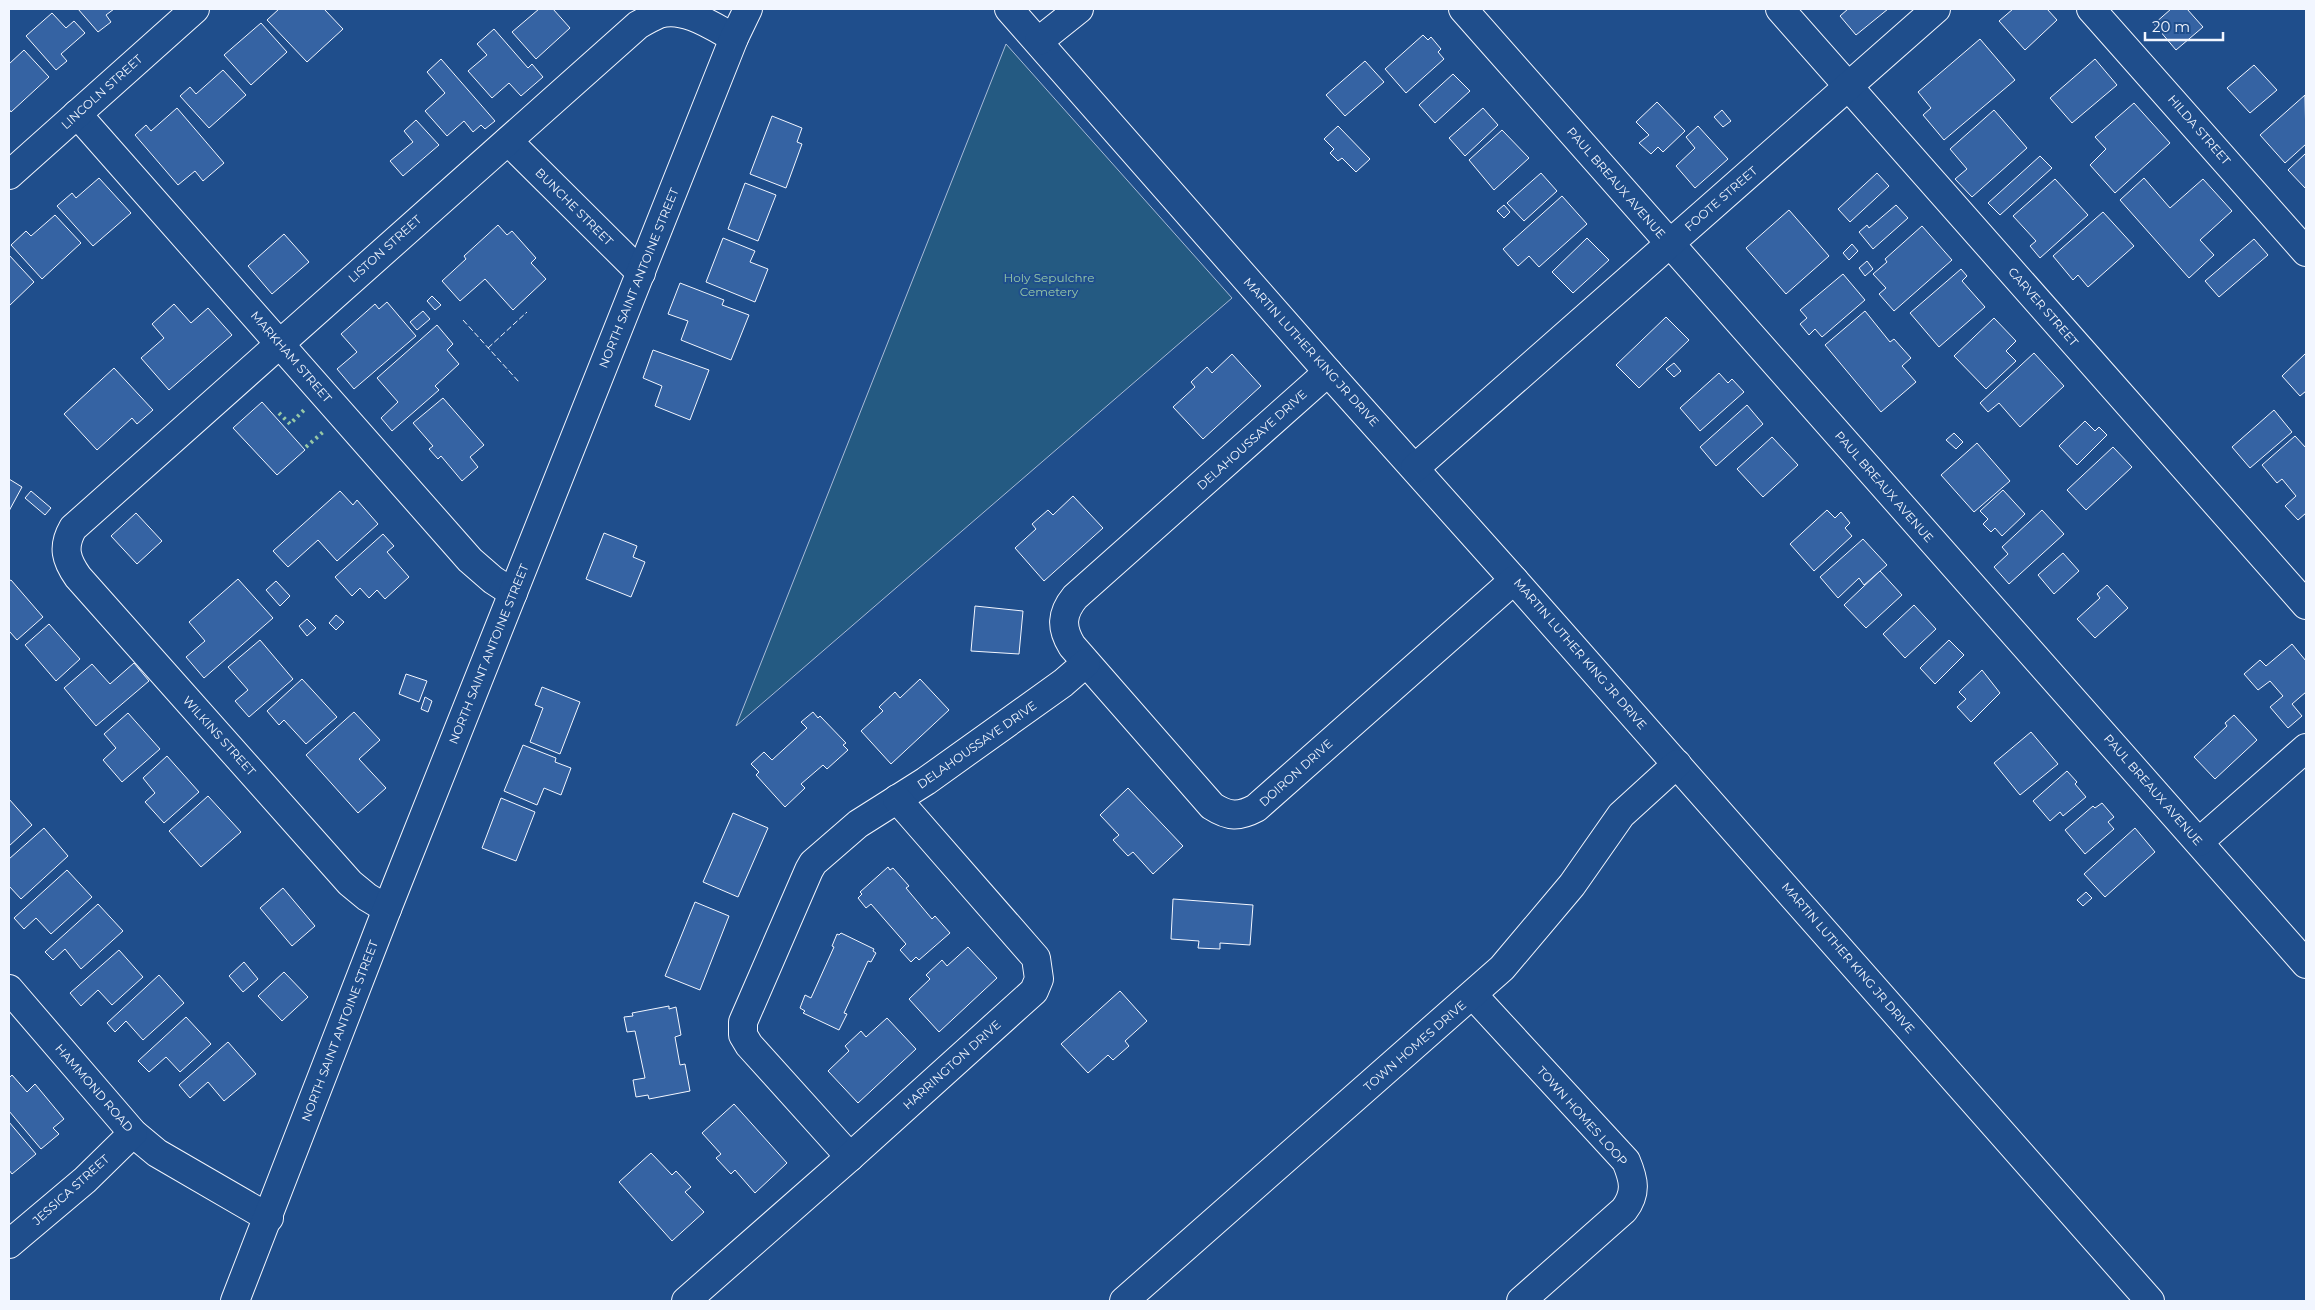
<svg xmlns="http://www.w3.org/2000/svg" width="2315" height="1310" viewBox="0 0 2315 1310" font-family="Montserrat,sans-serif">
	<rect width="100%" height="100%" fill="#1f4e8c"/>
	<path fill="#245a82" stroke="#a8bbd7" d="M1006,44L1232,298L736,726Z"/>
	<g fill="#3563a3" stroke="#f2f6ff">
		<path d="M78,9H114L106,15L111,22L98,32Z"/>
		<path d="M279,9H324L343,29L307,62L267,20Z"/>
		<path d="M539,9H553L570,28L536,59L512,32Z"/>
		<path d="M1848,9H1888L1856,35L1840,16Z"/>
		<path d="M2013,9H2047L2057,20L2025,50L1999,21Z"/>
		<path d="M2171,9H2187L2203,27L2176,50L2154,24Z"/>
		<path d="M52,13L66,28L74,21L85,33L61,54L67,61L56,70L26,36Z"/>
		<path d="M261,23L287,52L251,85L224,55Z"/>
		<path d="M494,29L528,68L532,64L543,77L521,96L509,83L492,98L468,71L487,55L477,44Z"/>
		<path d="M1423,35L1428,40L1431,37L1441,49L1438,52L1444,59L1406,93L1385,69Z"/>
		<path d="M1980,39L2015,80L1944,140L1923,115L1931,108L1918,92Z"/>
		<path d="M24,50L49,77L11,112L9,109V64Z"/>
		<path d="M441,59L495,121L485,129L481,125L473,132L464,121L447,136L425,111L445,93L427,72Z"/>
		<path d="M2095,59L2117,85L2072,123L2050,98Z"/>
		<path d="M1365,61L1384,82L1345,116L1326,95Z"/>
		<path d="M2254,65L2277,90L2250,113L2227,88Z"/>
		<path d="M223,70L246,95L209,128L180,96L190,87L196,94Z"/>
		<path d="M1453,74L1470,91L1435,123L1419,105Z"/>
		<path d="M2305,95L2306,144L2285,163L2260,135Z"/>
		<path d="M1657,102L1685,131L1663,152L1658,147L1651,154L1639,143L1649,135L1636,122Z"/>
		<path d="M2134,103L2170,143L2115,193L2090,165L2106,149L2095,137Z"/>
		<path d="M177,108L224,163L203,181L195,171L178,185L135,135L146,125L151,131Z"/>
		<path d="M1483,108L1498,125L1465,156L1449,138Z"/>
		<path d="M1722,110L1731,121L1723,127L1714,117Z"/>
		<path d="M1994,110L2027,148L1972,197L1955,179L1967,169L1950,149Z"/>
		<path d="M772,116L802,128L797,142L802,144L786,188L750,174Z"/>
		<path d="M416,120L439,145L403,176L390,161L413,142L404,131Z"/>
		<path d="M1338,126L1370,159L1356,172L1342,158L1338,161L1330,153L1334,149L1324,139Z"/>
		<path d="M1698,126L1728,159L1695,188L1676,166L1695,148L1686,137Z"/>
		<path d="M1502,130L1529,158L1494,190L1469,160Z"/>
		<path d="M2306,153V189L2288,170Z"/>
		<path d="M2040,156L2052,168L2000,215L1988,203Z"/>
		<path d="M1541,173L1557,191L1524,221L1507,203Z"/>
		<path d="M1877,173L1889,186L1850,222L1838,209Z"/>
		<path d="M99,178L131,213L93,246L57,206L72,193L76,198Z"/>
		<path d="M2144,178L2170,208L2203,179L2232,211L2200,240L2214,255L2189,278L2120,200Z"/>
		<path d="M2055,179L2088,215L2040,258L2030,246L2036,241L2013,216Z"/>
		<path d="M745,183L776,195L758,241L728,229Z"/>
		<path d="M1562,196L1587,224L1539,267L1529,256L1518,266L1503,249Z"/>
		<path d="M1504,205L1510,212L1504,218L1497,211Z"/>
		<path d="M1896,205L1908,218L1873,249L1859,232L1867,225L1869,228Z"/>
		<path d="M1789,210L1829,256L1786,294L1746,248Z"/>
		<path d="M2103,212L2134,246L2088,287L2078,275L2073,280L2053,256Z"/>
		<path d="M55,215L81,243L42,279L11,245L26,231L31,236Z"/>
		<path d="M498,225L507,235L512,231L536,258L531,263L546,279L513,310L485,279L460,301L442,281L466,259L464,256Z"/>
		<path d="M1922,226L1952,260L1894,311L1879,294L1886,288L1873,274L1887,262L1885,259Z"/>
		<path d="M284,234L309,262L272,294L248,266Z"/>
		<path d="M723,238L755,251L750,262L768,269L755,302L706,282Z"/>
		<path d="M1587,238L1609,260L1573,293L1552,272Z"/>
		<path d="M2254,239L2268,255L2219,297L2205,281Z"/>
		<path d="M1852,244L1858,251L1849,260L1843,253Z"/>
		<path d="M9,255L34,282L9,306Z"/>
		<path d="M1867,261L1873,269L1865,276L1859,268Z"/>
		<path d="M1961,269L1967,276L1962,281L1985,307L1939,347L1910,313Z"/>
		<path d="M1843,274L1865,300L1822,337L1815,329L1809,335L1800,324L1807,318L1800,310Z"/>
		<path d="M680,283L724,300L722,305L749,315L731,360L681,340L688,321L668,314Z"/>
		<path d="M432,296L441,305L435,310L427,301Z"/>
		<path d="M387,302L416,336L354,389L337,369L357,352L341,334L375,304L379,309Z"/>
		<path d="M174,304L191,323L208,308L232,335L169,390L141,358L164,338L152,324Z"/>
		<path d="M423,311L430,319L417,330L410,322Z"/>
		<path d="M1865,311L1890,342L1894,339L1911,358L1902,366L1916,382L1881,412L1825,345Z"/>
		<path d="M1666,317L1689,340L1639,388L1616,365Z"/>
		<path d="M1994,318L2016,341L2006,351L2016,361L1986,389L1954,356Z"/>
		<path d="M437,325L453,344L447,350L459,364L435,386L439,390L392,431L381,418L398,402L377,378Z"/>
		<path d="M653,350L709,370L690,420L655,406L662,386L643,378Z"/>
		<path d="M2034,353L2064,386L2020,427L1999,403L1988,412L1980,403Z"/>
		<path d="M2306,353V391L2300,396L2282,376Z"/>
		<path d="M1232,354L1261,386L1203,439L1173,407L1195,387L1191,382L1207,367L1212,373Z"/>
		<path d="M1674,363L1681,371L1674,377L1666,369Z"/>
		<path d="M114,368L153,410L137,424L132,418L97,450L64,414Z"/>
		<path d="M1719,373L1728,383L1732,379L1744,392L1700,431L1680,408Z"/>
		<path d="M443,398L484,445L470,457L478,467L462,481L441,456L438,459L429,449L433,446L413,423Z"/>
		<path d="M262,402L305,450L277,475L233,428Z"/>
		<path d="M1747,405L1763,424L1716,466L1700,447Z"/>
		<path d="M2274,410L2292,432L2250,468L2232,447Z"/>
		<path d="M2085,421L2095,431L2099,427L2107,435L2077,465L2059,446Z"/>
		<path d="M1954,433L1963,442L1956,449L1946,440Z"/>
		<path d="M2295,436L2306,448V513L2298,520L2285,506L2296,496L2282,479L2277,483L2262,465Z"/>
		<path d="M1772,437L1798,465L1763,497L1737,469Z"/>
		<path d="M1977,443L2010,481L1974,512L1941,475Z"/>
		<path d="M2113,447L2132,467L2086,510L2067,490Z"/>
		<path d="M9,479L22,487L9,511Z"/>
		<path d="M2003,490L2025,514L2002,536L1995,528L1991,532L1983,524L1988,519L1980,511Z"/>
		<path d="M31,491L51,508L45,515L25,498Z"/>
		<path d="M340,491L353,505L357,500L378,524L337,561L318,540L288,567L273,551Z"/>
		<path d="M1073,496L1103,528L1044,581L1015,548L1036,529L1032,524L1048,510L1053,515Z"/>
		<path d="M1827,510L1835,518L1841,512L1850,523L1845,528L1852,536L1814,571L1790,544Z"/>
		<path d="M2042,510L2064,534L2009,584L1994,567L2008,554L2002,547Z"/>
		<path d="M136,513L162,541L137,564L111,536Z"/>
		<path d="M604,533L637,546L633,557L645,562L631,597L586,579Z"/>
		<path d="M383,534L394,546L387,552L409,577L385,599L377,590L369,598L360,588L352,596L335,577Z"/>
		<path d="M1863,539L1887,565L1864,585L1859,578L1838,598L1820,577Z"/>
		<path d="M2063,553L2079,571L2054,594L2038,575Z"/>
		<path d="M1880,571L1902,595L1866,628L1844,605Z"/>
		<path d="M238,579L273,618L204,678L186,657L205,641L189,622Z"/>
		<path d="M11,580L43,617L17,640L10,632L9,634V581Z"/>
		<path d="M276,581L290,596L280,606L266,590Z"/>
		<path d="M2107,585L2128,608L2095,638L2077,619L2100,598L2097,594Z"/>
		<path d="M1914,605L1936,629L1905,658L1883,634Z"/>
		<path d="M975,606L1023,611L1019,654L971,651Z"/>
		<path d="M336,615L344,622L336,630L329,623Z"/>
		<path d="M307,619L316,628L307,636L299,626Z"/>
		<path d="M49,624L80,659L56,681L25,645Z"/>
		<path d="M260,640L293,679L249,717L235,701L248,690L228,667Z"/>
		<path d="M1949,640L1964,655L1935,684L1920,668Z"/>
		<path d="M2292,644L2306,661V692L2292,704L2302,716L2288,728L2270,707L2283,696L2270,681L2258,690L2244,674L2260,660L2266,666Z"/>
		<path d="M134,663L149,681L96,726L64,688L92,664L110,684Z"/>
		<path d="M1982,670L2000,693L1971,722L1957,707L1966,699L1959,692Z"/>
		<path d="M406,674L427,681L419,702L399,694Z"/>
		<path d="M302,679L337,717L306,744L284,720L279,725L267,711Z"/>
		<path d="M920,679L949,710L891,764L861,731L883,711L879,707L895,692L900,698Z"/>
		<path d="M542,687L580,702L560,754L530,742L543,708L535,705Z"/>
		<path d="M425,697L432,701L428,712L421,709Z"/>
		<path d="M354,712L380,740L359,759L386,788L358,813L306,755Z"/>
		<path d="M813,712L818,718L820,716L846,743L843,745L848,750L827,769L823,765L801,784L805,788L785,807L756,775L759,772L751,764L764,752L772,760L807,728L801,722Z"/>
		<path d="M128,713L160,749L122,782L103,760L116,748L104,734Z"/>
		<path d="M2234,715L2257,740L2215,779L2194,757L2227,726L2225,723Z"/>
		<path d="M2031,732L2058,764L2020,795L1994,763Z"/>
		<path d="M523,745L556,758L555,762L571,768L561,795L544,788L537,805L504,791Z"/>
		<path d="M167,756L199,792L164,823L145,802L155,793L143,778Z"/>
		<path d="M2067,771L2077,782L2075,784L2086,797L2063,816L2060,812L2050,821L2033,801Z"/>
		<path d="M1128,788L1183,846L1153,874L1133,852L1128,856L1113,840L1119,835L1100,815Z"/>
		<path d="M208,796L241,832L201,867L169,831Z"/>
		<path d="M501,798L535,812L516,861L482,848Z"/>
		<path d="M9,799L32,825L9,846Z"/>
		<path d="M2102,803L2114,817L2108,822L2114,829L2085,854L2065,830L2093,806L2095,808Z"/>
		<path d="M733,813L768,828L738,897L703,882Z"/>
		<path d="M44,828L68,856L21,899L9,886V859Z"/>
		<path d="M2135,828L2155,852L2105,897L2084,874Z"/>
		<path d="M888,867L890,870L893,868L909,886L906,888L932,919L935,916L950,933L919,960L916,957L911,962L900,950L906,944L871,904L866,908L858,898L862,894L860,892Z"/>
		<path d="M67,870L92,897L51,934L36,918L24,929L14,918Z"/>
		<path d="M283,888L315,926L292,946L260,908Z"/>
		<path d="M2086,892L2092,898L2083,906L2077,900Z"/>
		<path d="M1173,899L1253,905L1250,945L1220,943V949L1198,948L1199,941L1171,939Z"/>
		<path d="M695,902L729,916L700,990L665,976Z"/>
		<path d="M98,904L123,931L81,969L65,949L53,960L45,952Z"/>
		<path d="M841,933L874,949L873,951L876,953L871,962L868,961L844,1013L847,1014L839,1030L803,1013L805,1011L800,1008L805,995L811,998L834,947L832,946L837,934L839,935Z"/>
		<path d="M968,947L997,978L939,1032L909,999L930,979L926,975L942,960L947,966Z"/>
		<path d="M119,950L143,977L112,1005L98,990L81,1006L70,993Z"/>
		<path d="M244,962L258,979L243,992L229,976Z"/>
		<path d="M284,972L308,997L282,1021L258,996Z"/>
		<path d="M159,975L184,1003L143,1040L126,1021L115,1032L107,1023Z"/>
		<path d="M1120,991L1147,1021L1125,1041L1129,1046L1113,1060L1108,1055L1088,1073L1061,1044Z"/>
		<path d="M669,1006V1009L676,1007L681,1035L675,1037L680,1065L685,1064L690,1091L649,1099L648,1095L636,1097L633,1080L645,1078L635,1031L627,1032L624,1017L633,1016L632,1013Z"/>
		<path d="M186,1017L211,1044L180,1072L166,1057L149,1072L138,1061Z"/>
		<path d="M887,1018L916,1049L858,1103L828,1071L849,1051L845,1046L861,1031L866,1037Z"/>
		<path d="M228,1042L256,1074L224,1101L208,1082L190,1098L179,1085Z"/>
		<path d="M12,1075L27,1092L35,1084L64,1119L53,1128L59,1134L41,1149L9,1111V1078Z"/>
		<path d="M734,1104L787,1163L755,1193L735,1170L731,1174L716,1158L721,1154L702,1133Z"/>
		<path d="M9,1122L36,1154L12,1174L9,1170Z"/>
		<path d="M651,1153L672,1175L676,1171L691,1187L685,1192L704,1212L672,1241L619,1182Z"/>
	</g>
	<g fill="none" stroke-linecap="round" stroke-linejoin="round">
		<defs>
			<g id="minor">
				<path d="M1009,9L1328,372L1514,580L2150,1301"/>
				<path d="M1463,9L2306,964"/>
				<path d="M1780,9L2306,605"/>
				<path d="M2091,9L2306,252"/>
				<path d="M1039,41L1079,9"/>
				<path d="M77,114L470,560L493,580L513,593"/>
				<path d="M508,141L641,273"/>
				<path d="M9,175L195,9"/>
				<path d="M1328,372L1075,597C1061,614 1061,628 1072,646L1212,806C1229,817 1239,817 1256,808L1514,580"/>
				<path d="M1415,468L1936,9"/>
				<path d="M2199,842L2306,748"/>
				<path d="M387,909L367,897L350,883L78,577C66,560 62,547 73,528L638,25C645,21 652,17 659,14C684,6 714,27 734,38"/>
				<path d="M9,989L133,1133L157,1153L269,1218"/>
				<path d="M1473,995L1626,1161C1634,1180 1637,1193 1624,1210L1521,1301"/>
				<path d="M850,1157L749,1045L743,1035V1022L809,870L813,863L858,824L926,781L1063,683L1086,663"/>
				<path d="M9,1244L85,1180L133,1133"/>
				<path d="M235,1301L387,909L734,38L748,9"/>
				<path d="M686,1301L850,1157L1034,991L1039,979L1036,958L897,799"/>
				<path d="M1124,1301L1502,968L1572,885L1621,815L1677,764"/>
			</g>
		</defs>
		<use href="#minor" stroke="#f2f6ff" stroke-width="30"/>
		<use href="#minor" stroke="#1f4e8c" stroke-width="28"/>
		<g stroke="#97c8a6" stroke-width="4" stroke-dasharray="2.5 4" stroke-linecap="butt">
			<path d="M279,413L290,424L304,410"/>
			<path d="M306,447L323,432"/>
		</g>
		<g stroke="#f2f6ff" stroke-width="1" stroke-dasharray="6 2.5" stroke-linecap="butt">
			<path d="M463,320L519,382"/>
			<path d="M488,348L527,312"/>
		</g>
	</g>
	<g text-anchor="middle" stroke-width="4" stroke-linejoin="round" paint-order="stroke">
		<g font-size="12" fill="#f2f6ff" stroke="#1f4e8c">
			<text transform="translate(102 92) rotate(-42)" y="4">LINCOLN STREET</text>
			<text transform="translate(2199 130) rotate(49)" y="4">HILDA STREET</text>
			<text transform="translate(1616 183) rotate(49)" y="4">PAUL BREAUX AVENUE</text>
			<text transform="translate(1721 199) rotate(-41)" y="4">FOOTE STREET</text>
			<text transform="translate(574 207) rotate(45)" y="4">BUNCHE STREET</text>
			<text transform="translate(385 249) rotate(-42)" y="4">LISTON STREET</text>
			<text transform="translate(639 278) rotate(-68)" y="4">NORTH SAINT ANTOINE STREET</text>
			<text transform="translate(2043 307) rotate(49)" y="4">CARVER STREET</text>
			<text transform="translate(1311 352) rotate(48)" y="4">MARTIN LUTHER KING JR DRIVE</text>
			<text transform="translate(291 357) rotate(49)" y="4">MARKHAM STREET</text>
			<text transform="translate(1252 440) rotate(-42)" y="4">DELAHOUSSAYE DRIVE</text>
			<text transform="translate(1884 487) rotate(49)" y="4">PAUL BREAUX AVENUE</text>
			<text transform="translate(489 654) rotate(-68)" y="4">NORTH SAINT ANTOINE STREET</text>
			<text transform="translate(1580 654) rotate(49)" y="4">MARTIN LUTHER KING JR DRIVE</text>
			<text transform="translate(219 736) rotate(48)" y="4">WILKINS STREET</text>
			<text transform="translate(977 745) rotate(-35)" y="4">DELAHOUSSAYE DRIVE</text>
			<text transform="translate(1296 773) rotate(-42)" y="4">DOIRON DRIVE</text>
			<text transform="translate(2153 790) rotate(49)" y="4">PAUL BREAUX AVENUE</text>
			<text transform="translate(1848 958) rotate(49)" y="4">MARTIN LUTHER KING JR DRIVE</text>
			<text transform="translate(340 1031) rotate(-69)" y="4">NORTH SAINT ANTOINE STREET</text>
			<text transform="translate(1415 1046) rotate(-41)" y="4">TOWN HOMES DRIVE</text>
			<text transform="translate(952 1065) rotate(-42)" y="4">HARRINGTON DRIVE</text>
			<text transform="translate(94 1088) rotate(49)" y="4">HAMMOND ROAD</text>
			<text transform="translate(1582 1116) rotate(48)" y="4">TOWN HOMES LOOP</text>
			<text transform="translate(71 1190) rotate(-42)" y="4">JESSICA STREET</text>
		</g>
		<g font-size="12" fill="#97c8a6" stroke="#1f4e8c">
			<text x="1049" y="282">Holy Sepulchre<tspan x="1049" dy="14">Cemetery</tspan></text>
		</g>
	</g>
	<rect width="2315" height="1310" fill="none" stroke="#f2f6ff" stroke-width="20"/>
	<path d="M2145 32v8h78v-8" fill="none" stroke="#f2f6ff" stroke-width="2.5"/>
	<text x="2152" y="32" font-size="15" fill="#f2f6ff" stroke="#1f4e8c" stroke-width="4" paint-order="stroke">20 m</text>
</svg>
